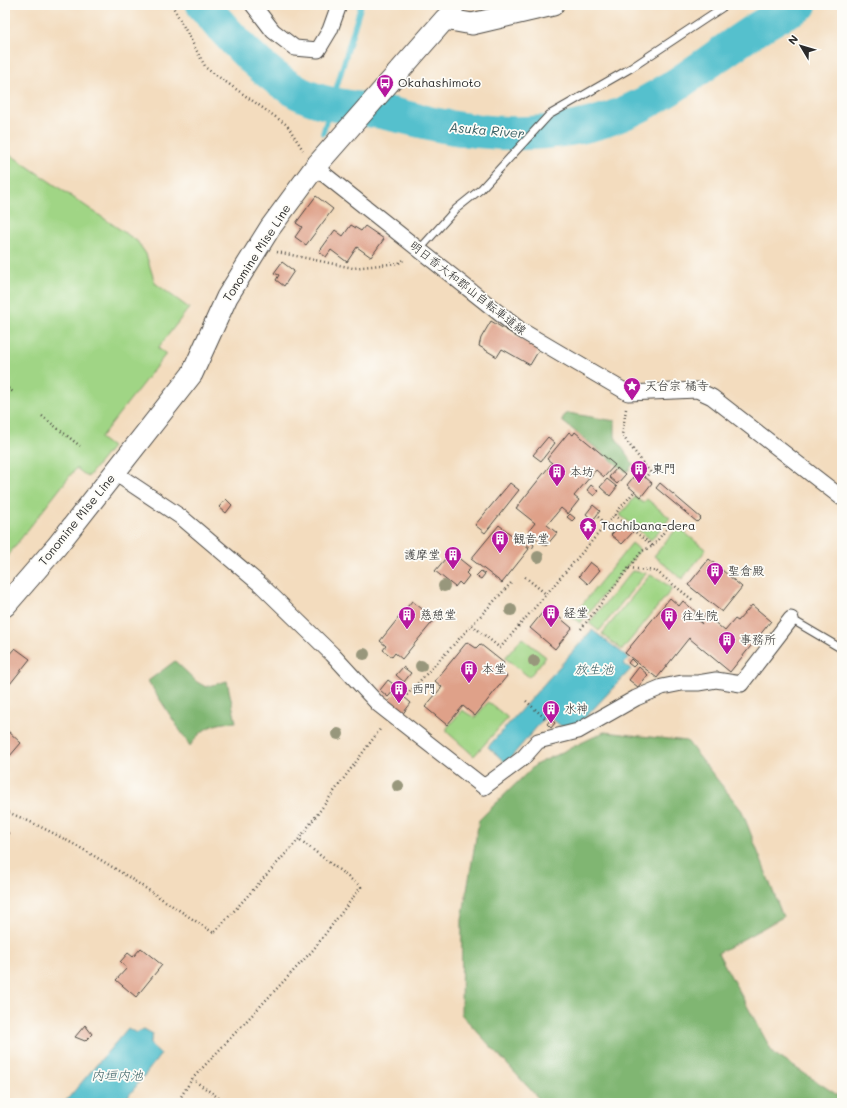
<svg xmlns="http://www.w3.org/2000/svg" width="847" height="1108" viewBox="0 0 847 1108" font-family="Mali,'Klee One',sans-serif">
	<rect width="100%" height="100%" fill="#fdfcf7"/>
	<filter id="ink" filterUnits="userSpaceOnUse"><feTurbulence type="fractalNoise" baseFrequency=".025" numOctaves="2"/><feDisplacementMap in="SourceGraphic" scale="8" xChannelSelector="R" yChannelSelector="G"/><feConvolveMatrix kernelMatrix="1 2 1 2 8 2 1 2 1" color-interpolation-filters="sRGB"/></filter>
	<filter id="wash" filterUnits="userSpaceOnUse"><feTurbulence type="fractalNoise" baseFrequency=".012" numOctaves="4" result="noise"/><feDisplacementMap in="SourceGraphic" scale="16" xChannelSelector="R" yChannelSelector="G"/><feGaussianBlur stdDeviation="0.9" result="paint"/><feColorMatrix in="noise" values="0 0 0 0 0 0 0 0 0 0 0 0 0 0 0 0 0 1.4 0 .05"/><feComposite in="paint" operator="in"/></filter>
	<g filter="url(#wash)">
		<rect width="100%" height="100%" fill="#f3dcbe"/>
		<g fill="#a0d585" stroke="#668058">
			<path d="M5,151L137,241L146,254L155,283L189,308L158,348L166,354L100,438L112,447L88,477L76,468L5,559Z"/>
			<path d="M635,497L643,503L647,499L670,518L651,540L620,515Z"/>
			<path d="M678,527L706,550L682,579L654,556Z"/>
			<path d="M632,543L640,550L580,623L572,617Z"/>
			<path d="M632,571L646,573L599,631L589,623Z"/>
			<path d="M650,575L661,580L672,589L622,650L602,634Z"/>
			<path d="M522,638L546,657L529,677L505,658Z"/>
			<path d="M488,702L507,717V719L474,756L447,732V728L462,710L475,718Z"/>
		</g>
		<g fill="#80b672" stroke="#56704e">
			<path d="M568,413L615,421V437L633,464L628,471H625L562,421L564,415Z"/>
			<path d="M175,661L197,682L206,687L227,681L236,722C214,723 202,727 190,746L148,681Z"/>
			<path d="M604,732L687,741L742,811L783,917L718,953L773,1053L842,1098V1103H536L540,1100L461,1014L462,920L479,820L535,765Z"/>
		</g>
		<g fill="#54c0cd" stroke="#40767c">
			<path d="M592,630L629,658L624,664L631,669L581,722L561,726L547,715L506,763L488,747Z"/>
			<path d="M128,1028L136,1033L144,1029L153,1034L150,1044L161,1054L123,1103H64Z"/>
		</g>
		<g fill="none" stroke-linecap="round" stroke-linejoin="round">
			<path stroke="#54c0cd" stroke-width="5.5" d="M323,133L361,5"/>
			<path stroke="#54c0cd" stroke-width="34" d="M203,5C231,38 261,72 299,93C325,106 353,107 381,112C402,116 422,122 443,126C501,137 567,137 622,114C687,87 736,34 800,5"/>
		</g>
		<g id="blocks">
			<g fill="#dfa189">
				<path d="M316,196L333,209L306,245L295,237L302,227L296,223Z"/>
				<path d="M351,225L361,231L365,226L384,239L371,257L357,247L347,262L331,250L326,257L319,252L335,230L343,236Z"/>
				<path d="M282,262L294,271L284,286L276,280L279,275L274,273Z"/>
				<path d="M491,321L539,350L530,365L502,349L497,357L479,346L481,338Z"/>
				<path d="M569,432L573,435L575,432L615,465L604,477L596,470L574,496L579,500L568,514L561,508L547,525L557,533L546,546L528,532L535,523L516,508L552,463L547,459Z"/>
				<path d="M548,437L555,443L541,461L533,455Z"/>
				<path d="M617,468L625,475L617,484L609,477Z"/>
				<path d="M638,471L652,483L641,497L627,485Z"/>
				<path d="M607,479L617,487L610,496L600,487Z"/>
				<path d="M510,483L519,490L485,533L475,525Z"/>
				<path d="M660,483L701,518L697,522L656,488Z"/>
				<path d="M591,485L598,491L594,496L587,490Z"/>
				<path d="M226,499L232,505L226,513L219,507Z"/>
				<path d="M593,505L600,511L593,520L586,514Z"/>
				<path d="M570,514L575,518L572,521L567,517Z"/>
				<path d="M622,523L633,532L622,544L611,535Z"/>
				<path d="M499,525L529,549L502,583L471,559Z"/>
				<path d="M529,540L534,545L532,549L526,544Z"/>
				<path d="M451,552L471,568L466,573L469,576L462,585L459,582L455,587L435,571Z"/>
				<path d="M709,559L742,587L722,612L688,585Z"/>
				<path d="M590,562L600,570L588,584L579,576Z"/>
				<path d="M481,571L485,574L481,579L476,576Z"/>
				<path d="M670,598L679,606L683,601L696,612L693,616L702,624L700,621L705,614L725,631L735,619L738,621L752,605L771,621L730,672L689,638L657,678L625,653Z"/>
				<path d="M412,601L435,619L402,659L395,653L392,657L383,650L386,646L380,641Z"/>
				<path d="M547,607L572,628L555,649L530,628Z"/>
				<path d="M467,642L476,648L480,644L504,663L498,670L507,676L475,716L463,706L447,725L425,707L442,687L435,681Z"/>
				<path d="M15,648L30,659L10,684L5,680V659Z"/>
				<path d="M631,659L636,664L633,667L628,663Z"/>
				<path d="M403,667L411,673L404,682L396,675Z"/>
				<path d="M639,667L648,675L638,687L629,680Z"/>
				<path d="M388,680L397,687L388,697L380,690Z"/>
				<path d="M397,691L411,703L401,716L386,704Z"/>
				<path d="M551,719L555,723L551,728L547,724Z"/>
				<path d="M8,731L21,743L9,757L5,754V734Z"/>
				<path d="M5,830L9,833L5,838Z"/>
				<path d="M141,948L162,965L136,997L116,980L127,968L120,962L128,953L133,957Z"/>
				<path d="M85,1025L92,1034L85,1041L75,1037Z"/>
			</g>
		</g>
	</g>
	<g filter="url(#ink)">
		<use href="#blocks" fill-opacity="0" stroke="#494641" stroke-width="1"/>
		<g fill="none" stroke-linecap="round" stroke-linejoin="round">
			<defs>
				<g id="service">
					<path d="M419,250L456,209L481,189L549,115L631,68L726,5"/>
					<path d="M791,619L842,649"/>
				</g>
				<g id="minor">
					<path d="M253,5L273,31L295,48L318,50L330,30L339,5"/>
					<path d="M315,167L519,329L575,362L628,393L697,390L712,397L842,498"/>
					<path d="M115,473L181,517L261,585L332,654L378,704L484,787L523,758L538,741L578,731L636,698L662,687L682,683H698L716,680L741,684L791,619"/>
				</g>
				<path id="tertiary" d="M445,19L456,5"/>
				<path id="secondary" d="M5,606L57,546L192,374L227,297L270,228L315,167L445,19L472,24L553,5"/>
			</defs>
			<use href="#service" stroke="#494641" stroke-width="9"/>
			<use href="#minor" stroke="#494641" stroke-width="17"/>
			<use href="#tertiary" stroke="#494641" stroke-width="20"/>
			<use href="#secondary" stroke="#494641" stroke-width="23"/>
			<g stroke="#494641" stroke-width="2.5" stroke-dasharray="1 3" stroke-linecap="butt">
				<path d="M172,5L206,68L287,125L303,150"/>
				<path d="M277,252L353,268L399,263L405,259"/>
				<path d="M5,386L13,392"/>
				<path d="M626,409L622,435L650,472L645,478"/>
				<path d="M42,416L80,446"/>
				<path d="M598,517L606,524"/>
				<path d="M653,546L675,518"/>
				<path d="M629,568L656,571L694,601"/>
				<path d="M525,577L546,594"/>
				<path d="M472,625L500,648L634,492"/>
				<path d="M581,629L642,551L653,546L614,515"/>
				<path d="M404,698L512,582"/>
				<path d="M526,701L546,719"/>
				<path d="M5,811C80,841 147,890 214,933L299,839L381,728"/>
				<path d="M192,1079L226,1103"/>
				<path d="M177,1103L192,1079L313,950L361,887L299,839"/>
			</g>
			<use href="#service" stroke="#fff" stroke-width="7"/>
			<use href="#minor" stroke="#fff" stroke-width="15"/>
			<use href="#tertiary" stroke="#fff" stroke-width="18"/>
			<use href="#secondary" stroke="#fff" stroke-width="21"/>
		</g>
		<g fill="#98977c">
			<circle cx="538" cy="557" r="6"/>
			<circle cx="444" cy="586" r="6"/>
			<circle cx="511" cy="610" r="6"/>
			<circle cx="364" cy="654" r="6"/>
			<circle cx="534" cy="661" r="6"/>
			<circle cx="421" cy="666" r="6"/>
			<circle cx="338" cy="734" r="6"/>
			<circle cx="398" cy="786" r="6"/>
		</g>
	</g>
	<defs>
		<symbol id="bus-pin" viewBox="-11 -11 22 30"><path d="M0 17L-7.5 6A9.5 9.5 0 1 1 7.5 6Z" fill="#b5179e" stroke="#fdfcf7"/><path d="M-5-6H5V4H4V6H2V4H-2V6H-4V4H-5ZM-3.5-4V0h7V-4ZM-3.5 1.2v1.5H-2V1.2ZM2 1.2v1.5H3.5V1.2Z" fill="#fff"/></symbol>
		<symbol id="sight-pin" viewBox="-11 -11 22 30"><path d="M0 17L-7.5 6A9.5 9.5 0 1 1 7.5 6Z" fill="#b5179e" stroke="#fdfcf7"/><path d="M0-6L1.8-2.2L6-1.7L2.9 1.2L3.7 5.4L0 3.3L-3.7 5.4L-2.9 1.2L-6-1.7L-1.8-2.2Z" fill="#fff"/></symbol>
		<symbol id="building-pin" viewBox="-11 -11 22 30"><path d="M0 17L-7.5 6A9.5 9.5 0 1 1 7.5 6Z" fill="#b5179e" stroke="#fdfcf7"/><path d="M-4-6H4V6H1V3H-1V6H-4ZM-2.5-4.3h1.7v1.8h-1.7ZM.8-4.3h1.7v1.8H.8ZM-2.5-1h1.7V.8h-1.7ZM.8-1h1.7V.8H.8Z" fill="#fff"/></symbol>
		<symbol id="temple-pin" viewBox="-11 -11 22 30"><path d="M0 17L-7.5 6A9.5 9.5 0 1 1 7.5 6Z" fill="#b5179e" stroke="#fdfcf7"/><path d="M0-6L5-2H3V0L6.5 2.5H4V6H1.5V3h-3V6H-4V2.5H-6.5L-3 0V-2H-5Z" fill="#fff"/></symbol>
	</defs>
	<g fill-rule="evenodd">
		<use href="#bus-pin" x="375" y="73" width="20" height="27"/>
		<use href="#sight-pin" x="622" y="376" width="20" height="27"/>
		<use href="#building-pin" x="629" y="459" width="20" height="27"/>
		<use href="#building-pin" x="547" y="462" width="20" height="27"/>
		<use href="#temple-pin" x="578" y="516" width="20" height="27"/>
		<use href="#building-pin" x="490" y="529" width="20" height="27"/>
		<use href="#building-pin" x="443" y="545" width="20" height="27"/>
		<use href="#building-pin" x="705" y="561" width="20" height="27"/>
		<use href="#building-pin" x="541" y="603" width="20" height="27"/>
		<use href="#building-pin" x="397" y="605" width="20" height="27"/>
		<use href="#building-pin" x="659" y="606" width="20" height="27"/>
		<use href="#building-pin" x="717" y="630" width="20" height="27"/>
		<use href="#building-pin" x="459" y="659" width="20" height="27"/>
		<use href="#building-pin" x="389" y="679" width="20" height="27"/>
		<use href="#building-pin" x="541" y="699" width="20" height="27"/>
	</g>
	<g text-anchor="middle" stroke-width="3.5" stroke-linejoin="round" paint-order="stroke">
		<g font-size="12" fill="#2b2b2b" stroke="#fdfcf7" text-anchor="start">
			<text x="398" y="87">Okahashimoto</text>
			<text x="645" y="390">天台宗 橘寺</text>
			<text x="652" y="473">東門</text>
			<text x="570" y="476">本坊</text>
			<text x="601" y="530">Tachibana-dera</text>
			<text x="513" y="543">観音堂</text>
			<text x="440" y="559" text-anchor="end">護摩堂</text>
			<text x="728" y="575">聖倉殿</text>
			<text x="564" y="617">経堂</text>
			<text x="420" y="619">慈憩堂</text>
			<text x="682" y="620">往生院</text>
			<text x="740" y="644">事務所</text>
			<text x="482" y="673">本堂</text>
			<text x="412" y="693">西門</text>
			<text x="564" y="713">水神</text>
		</g>
		<g font-size="12" fill="#2b2b2b" stroke="#fdfcf7">
			<text transform="translate(257 253) rotate(-57)" y="4">Tonomine Mise Line</text>
			<text transform="translate(468 288) rotate(38)" y="4">明日香大和郡山自転車道線</text>
			<text transform="translate(77 520) rotate(-51)" y="4">Tonomine Mise Line</text>
		</g>
		<g font-size="13" font-style="italic" fill="#395f64" stroke="#fdfcf7">
			<text transform="translate(487 130) rotate(5)" y="5">Asuka River</text>
			<text x="594" y="674">放生池</text>
			<text x="117" y="1080">内垣内池</text>
		</g>
	</g>
	<rect width="847" height="1108" fill="none" stroke="#fdfcf7" stroke-width="20"/>
	<g transform="translate(801 46) rotate(308)" stroke="#fdfcf7" stroke-width="3" paint-order="stroke">
	<path d="M0-3L7 15L0 10L-7 15Z" fill="#2b2b2b"/>
	<text y="-6" font-size="11" font-weight="bold" text-anchor="middle" fill="#2b2b2b">N</text>
	</g>
</svg>
